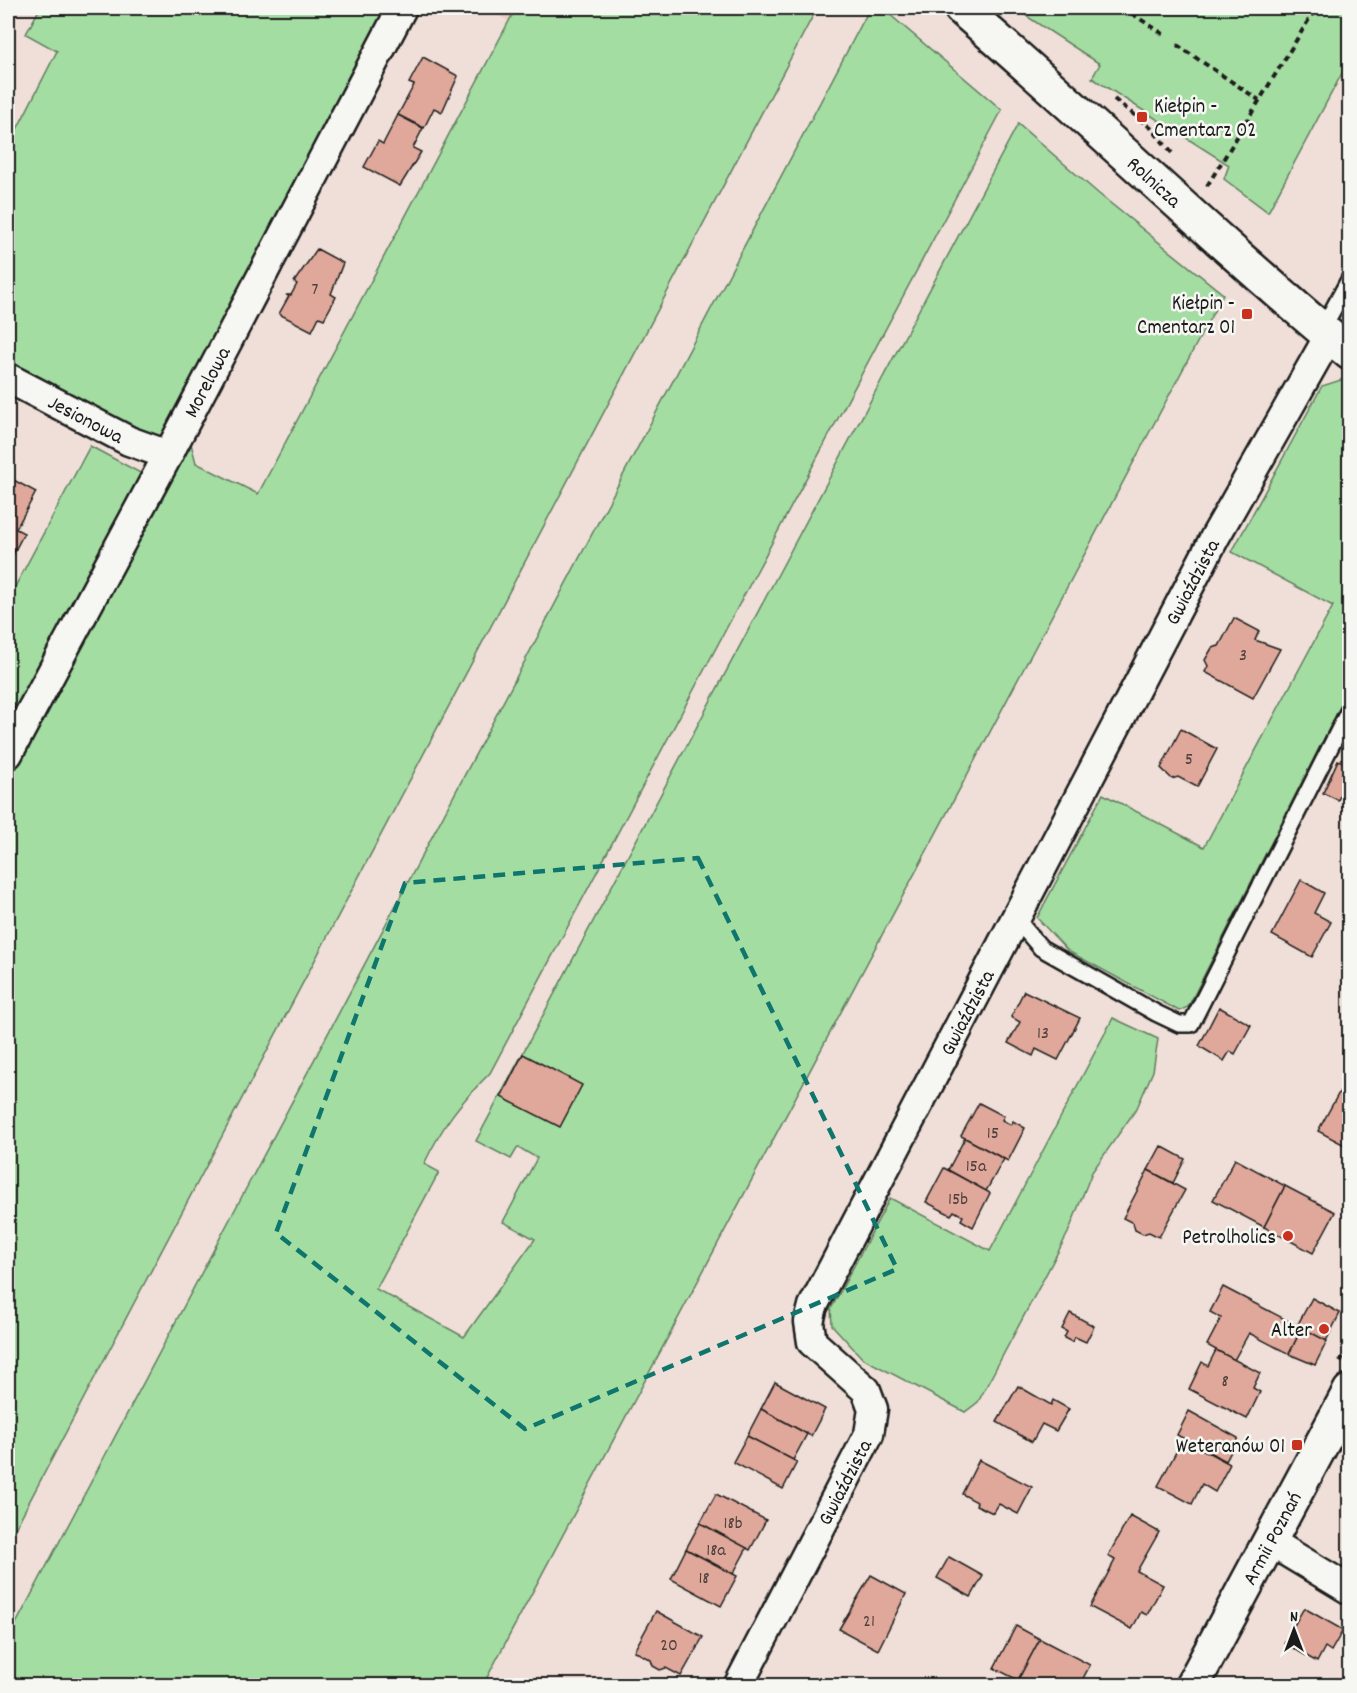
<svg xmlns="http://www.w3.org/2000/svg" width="1357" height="1693" viewBox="0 0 1357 1693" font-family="Dekko,sans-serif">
	<rect width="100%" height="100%" fill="#efdfd8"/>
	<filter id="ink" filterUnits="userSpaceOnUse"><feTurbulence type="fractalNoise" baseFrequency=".0167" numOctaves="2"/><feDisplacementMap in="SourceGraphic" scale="12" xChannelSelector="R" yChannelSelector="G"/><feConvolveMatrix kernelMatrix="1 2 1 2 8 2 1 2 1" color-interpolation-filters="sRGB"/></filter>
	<g filter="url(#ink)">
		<path fill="#eacec5" d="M483,8H516L509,21Z"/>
		<g fill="#a4dda2" stroke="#607c5f" stroke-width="1.5">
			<path d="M40,8H390L159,442L8,361V147L57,51L26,34Z"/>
			<path d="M516,8H817L8,1542V769L188,432L196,463L258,494Z"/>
			<path d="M870,8H882L1002,110L490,1073C458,1105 444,1123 424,1164L439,1172L376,1289L464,1337L535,1239L503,1222L537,1158L518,1147L511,1159L476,1141L1018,124L1099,194L1223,294L483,1685L8,1686V1639Z"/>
			<path d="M1014,8H1349V60L1268,212L1224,179L1229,165L1092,78L1100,64Z"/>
			<path d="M1347,378L1350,380L1349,689L1188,1007L1179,1011L1068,951L1037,918L1103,794L1204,847L1333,606L1232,552L1322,386Z"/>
			<path d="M90,446L146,476L8,738V600Z"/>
			<path d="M1113,1018L1158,1039L1153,1071L1137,1108L1092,1172L1068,1233L978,1402L965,1412L862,1358L832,1325L831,1309L890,1198L990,1251Z"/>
		</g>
		<g fill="#e0a89a" stroke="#1c1c1c" stroke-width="1.5">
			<path d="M8,50L13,53L8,64Z"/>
			<path d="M423,57L458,76L442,112L434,108L424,128L398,115L414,85L409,83Z"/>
			<path d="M398,115L423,128L413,148L421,152L400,186L364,167L378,141L383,144Z"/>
			<path d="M317,249L343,263L331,294L336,297L324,319L319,317L312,331L279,314L289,296L286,295H291L297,284L294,282Z"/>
			<path d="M8,477L36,492L16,529L24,533L8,564Z"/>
			<path d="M1234,618L1259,631L1255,640L1280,649L1253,698L1205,672L1208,666L1205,660L1212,648L1219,646Z"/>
			<path d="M1181,729L1217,749L1197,787L1178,777L1172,779L1161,768Z"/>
			<path d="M1338,760L1350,765V775L1338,800L1323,793Z"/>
			<path d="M1301,880L1324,893L1314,913L1331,922L1312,957L1272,935Z"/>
			<path d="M1024,991L1080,1018L1058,1060L1036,1049L1033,1056L1008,1043L1020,1022L1011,1017Z"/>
			<path d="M1219,1007L1251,1025L1235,1054L1230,1051L1224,1061L1199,1046Z"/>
			<path d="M523,1054L582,1085L560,1127L501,1097Z"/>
			<path d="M1346,1080L1350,1082V1148L1318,1131Z"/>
			<path d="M979,1103L1004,1116L1002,1120L1011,1125L1013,1121L1025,1128L1008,1161L961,1136Z"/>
			<path d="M965,1138L1004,1159L986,1191L948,1170Z"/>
			<path d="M1161,1146L1185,1159L1173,1183L1148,1170Z"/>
			<path d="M1235,1159L1285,1186L1264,1227L1213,1200Z"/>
			<path d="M944,1168L990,1193L973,1227L961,1220L963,1216L954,1211L951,1215L926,1202Z"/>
			<path d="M1148,1170L1185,1190L1159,1237L1149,1232L1143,1234L1135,1230L1133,1223L1123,1218Z"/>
			<path d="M1285,1186L1335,1212L1313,1253L1264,1227Z"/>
			<path d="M1223,1287L1302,1328L1289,1354L1249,1333L1234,1360L1207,1345L1221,1318L1210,1312Z"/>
			<path d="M1312,1298L1340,1313L1326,1341L1297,1326Z"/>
			<path d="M1070,1313L1094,1326L1086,1342L1075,1337L1072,1342L1064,1338L1067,1332L1062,1329Z"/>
			<path d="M1302,1328L1327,1341L1315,1365L1289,1354Z"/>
			<path d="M1216,1350L1260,1373L1253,1388L1260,1392L1247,1419L1189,1389L1202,1362L1208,1366Z"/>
			<path d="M775,1382L825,1409L811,1436L761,1409Z"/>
			<path d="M1018,1386L1051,1405L1053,1400L1069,1409L1056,1431L1042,1424L1032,1442L997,1422Z"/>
			<path d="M761,1409L807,1434L793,1460L747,1436Z"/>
			<path d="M1189,1411L1238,1438L1226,1461L1177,1435Z"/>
			<path d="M747,1436L797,1462L783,1489L733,1462Z"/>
			<path d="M1183,1439L1230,1464L1215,1492L1202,1484L1192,1504L1158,1486Z"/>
			<path d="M979,1460L1032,1487L1018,1514L999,1504L993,1513L976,1505L977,1502L962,1494Z"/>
			<path d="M716,1494L766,1520L750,1550L700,1523Z"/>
			<path d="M1130,1516L1159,1532L1137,1571L1163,1585L1147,1615L1141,1612L1132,1629L1090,1607L1115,1560L1108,1556Z"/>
			<path d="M700,1523L747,1548L733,1574L686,1549Z"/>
			<path d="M686,1549L737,1576L721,1606L671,1579Z"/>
			<path d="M949,1557L983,1576L971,1597L937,1578Z"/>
			<path d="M871,1575L906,1594L878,1650L839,1629Z"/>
			<path d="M1304,1608L1343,1630L1331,1651L1325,1647L1317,1662L1284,1643Z"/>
			<path d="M656,1611L703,1637L681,1676L666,1668L660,1670L653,1666L651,1660L634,1651Z"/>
			<path d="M1016,1626L1040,1639L1018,1680L994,1668Z"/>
			<path d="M1040,1639L1090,1665L1079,1686H1028L1018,1680Z"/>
		</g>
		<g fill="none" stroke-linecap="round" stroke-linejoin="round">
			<defs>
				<g id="lane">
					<path d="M1322,330L1350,278"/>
					<path d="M1016,919L1041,948L1156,1013L1179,1024H1191L1350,708"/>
				</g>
				<g id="street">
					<path id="s1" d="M8,378L129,441L168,455"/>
					<path id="s2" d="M8,754L168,455L402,8"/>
					<path d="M1269,1541L1350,1590"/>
					<path id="s3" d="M738,1686L869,1434L873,1409L866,1390L812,1342L809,1322L813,1306L1215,537L1329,336"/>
				</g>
				<g id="secondary">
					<path id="s4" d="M961,8C1092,121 1216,242 1350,353"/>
					<path id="s5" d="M1192,1686L1350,1391"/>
				</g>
			</defs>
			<use href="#lane" stroke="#1c1c1c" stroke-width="20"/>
			<use href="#street" stroke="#1c1c1c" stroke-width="33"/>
			<use href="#secondary" stroke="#1c1c1c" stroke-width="38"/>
			<g stroke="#1c1c1c" stroke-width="4" stroke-dasharray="6 4.5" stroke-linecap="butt">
				<path d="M1123,8L1165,35"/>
				<path d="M1177,45L1259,100"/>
				<path d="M1114,99L1151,128L1172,153"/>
				<path d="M1207,186L1316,8"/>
				<path d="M1340,1362L1350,1344"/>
			</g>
			<use href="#lane" stroke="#f6f6f2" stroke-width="15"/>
			<use href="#street" stroke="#f6f6f2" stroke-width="28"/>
			<use href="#secondary" stroke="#f6f6f2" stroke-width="33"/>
		</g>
	</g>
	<path fill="none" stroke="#0f766e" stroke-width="4.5" stroke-dasharray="12 8" stroke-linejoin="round" d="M698,858L897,1269L525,1429L276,1233L405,883Z"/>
	<g fill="#c8321e" stroke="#f6f6f2" stroke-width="2">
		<rect x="1136" y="111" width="12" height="12" rx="3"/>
		<rect x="1241" y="308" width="12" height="12" rx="3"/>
		<circle cx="1288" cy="1236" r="6"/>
		<circle cx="1324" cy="1329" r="6"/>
		<rect x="1291" y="1439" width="12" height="12" rx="3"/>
	</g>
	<g text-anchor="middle" stroke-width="5" stroke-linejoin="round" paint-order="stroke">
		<g font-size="18" fill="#4d3f3c">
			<text x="315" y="294">7</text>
			<text x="1243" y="660">3</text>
			<text x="1189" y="764">5</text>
			<text x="1043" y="1038">13</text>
			<text x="993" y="1138">15</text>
			<text x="976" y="1171">15a</text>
			<text x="958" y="1204">15b</text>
			<text x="1225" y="1386">8</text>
			<text x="733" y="1528">18b</text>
			<text x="716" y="1555">18a</text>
			<text x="704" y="1583">18</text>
			<text x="869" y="1626">21</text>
			<text x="669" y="1650">20</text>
		</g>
		<g font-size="21" fill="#1c1c1c" stroke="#f6f6f2" text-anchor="end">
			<text x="1154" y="112" text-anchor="start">Kiełpin -<tspan x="1154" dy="24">Cmentarz 02</tspan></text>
			<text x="1235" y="309">Kiełpin -<tspan x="1235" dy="24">Cmentarz 01</tspan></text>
			<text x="1276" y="1243">Petrolholics</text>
			<text x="1312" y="1336">Alter</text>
			<text x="1285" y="1452">Weteranów 01</text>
		</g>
		<g font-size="21" fill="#1c1c1c" stroke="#f6f6f2">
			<text dy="7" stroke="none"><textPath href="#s4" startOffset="260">Rolnicza</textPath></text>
			<text dy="7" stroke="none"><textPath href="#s2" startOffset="422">Morelowa</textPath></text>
			<text dy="7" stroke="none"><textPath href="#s1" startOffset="88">Jesionowa</textPath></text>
			<text dy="7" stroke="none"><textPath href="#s3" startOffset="1256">Gwiaździsta</textPath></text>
			<text dy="7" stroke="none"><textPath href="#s3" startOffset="770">Gwiaździsta</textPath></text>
			<text dy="7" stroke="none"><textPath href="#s3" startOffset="230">Gwiaździsta</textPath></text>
			<text dy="7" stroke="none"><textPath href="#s5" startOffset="168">Armii Poznań</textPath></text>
		</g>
	</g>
	<rect width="1357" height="1693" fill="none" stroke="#f6f6f2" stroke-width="30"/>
	<rect x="15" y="15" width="1327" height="1663" fill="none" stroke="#1c1c1c" stroke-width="2" filter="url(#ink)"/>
	<g transform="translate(1294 1630)" stroke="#f6f6f2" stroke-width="4.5" paint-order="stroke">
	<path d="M0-4.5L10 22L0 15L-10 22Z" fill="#1c1c1c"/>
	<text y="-9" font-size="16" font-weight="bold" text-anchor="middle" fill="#1c1c1c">N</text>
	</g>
</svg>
